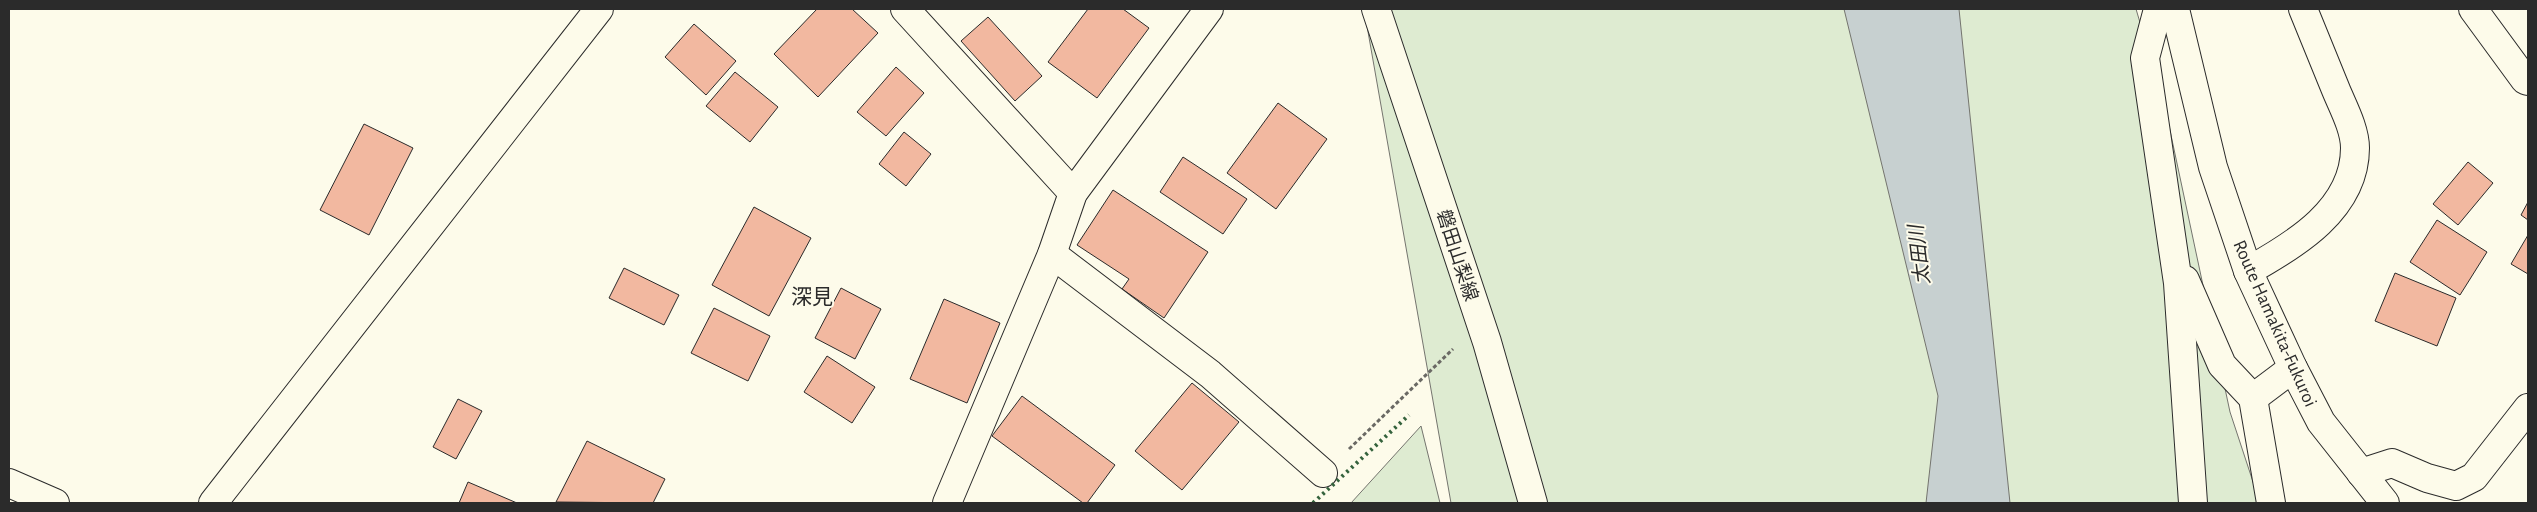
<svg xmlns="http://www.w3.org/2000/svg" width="2537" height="512" viewBox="0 0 2537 512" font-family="'Alegreya Sans','Noto Sans JP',sans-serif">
	<rect width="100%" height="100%" fill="#fdfbea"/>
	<g fill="#deebd1" stroke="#74746e">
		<path d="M1364,9H2136L2165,107L2230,412L2260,503H1451Z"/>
		<path d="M1421,426L1440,503H1351Z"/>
	</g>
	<path fill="#c7d0d0" stroke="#74746e" d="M1844,9H1959L2010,503H1926L1938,396Z"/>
	<g fill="#f2b8a0" stroke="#2b2b2b">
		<path d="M817,9H852L878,33L818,97L774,54Z"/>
		<path d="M1088,9H1123L1149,28L1097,98L1048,62Z"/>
		<path d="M988,17L1042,76L1015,101L961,41Z"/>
		<path d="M694,24L736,61L706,95L665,57Z"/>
		<path d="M896,67L924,93L886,136L857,112Z"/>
		<path d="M735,72L778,107L750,142L706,106Z"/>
		<path d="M1278,103L1327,139L1276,209L1227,173Z"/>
		<path d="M364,124L413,148L369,235L320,210Z"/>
		<path d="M904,132L931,154L906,186L879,164Z"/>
		<path d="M1183,157L1247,199L1223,234L1160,192Z"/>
		<path d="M2468,162L2493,183L2458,225L2433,204Z"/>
		<path d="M1113,190L1208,252L1164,318L1122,289L1129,279L1077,245Z"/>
		<path d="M2528,202V220L2521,215Z"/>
		<path d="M754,207L811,238L769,316L712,285Z"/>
		<path d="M2437,220L2487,252L2460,295L2410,262Z"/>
		<path d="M2528,235V274L2511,264Z"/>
		<path d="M624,268L679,295L664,325L609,298Z"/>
		<path d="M2395,273L2456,298L2437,346L2375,321Z"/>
		<path d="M841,288L881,309L855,359L815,338Z"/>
		<path d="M944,299L1000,323L967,403L910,379Z"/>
		<path d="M714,308L770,336L748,381L691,353Z"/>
		<path d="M827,356L875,387L852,423L804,392Z"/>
		<path d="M1192,383L1239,422L1182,490L1135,451Z"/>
		<path d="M1022,396L1115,465L1087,503H1083L992,436Z"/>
		<path d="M458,399L482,411L456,459L433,447Z"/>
		<path d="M587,441L665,479L653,503L556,502Z"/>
		<path d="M468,482L517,503H459Z"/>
	</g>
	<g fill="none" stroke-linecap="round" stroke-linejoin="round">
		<defs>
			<g id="minor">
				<path d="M905,9L1073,193"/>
				<path d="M2158,9L2145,58L2178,283L2193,503"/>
				<path d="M2473,9L2525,80L2528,81"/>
				<path d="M1052,254L1210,374L1323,473"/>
				<path d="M2185,280L2222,365L2253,398L2271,503"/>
				<path d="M2253,398L2293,368"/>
				<path d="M2361,473L2392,463L2427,478L2456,486L2474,477L2528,408"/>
				<path d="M9,483L55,503"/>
				<path d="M213,503L599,9"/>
				<path d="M947,503L1052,254L1073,193L1209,9"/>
			</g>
			<path id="tertiary" d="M2248,271C2295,245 2355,209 2355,148C2355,129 2343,107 2336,90C2325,63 2314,36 2303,9"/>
			<path id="secondary" d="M1376,9L1487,342L1533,503"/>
			<path id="primary" d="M2175,9L2213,167L2248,271L2293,368L2321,422L2385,503"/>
		</defs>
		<use href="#minor" stroke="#2b2b2b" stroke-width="30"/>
		<use href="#tertiary" stroke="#2b2b2b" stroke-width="30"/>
		<use href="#secondary" stroke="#2b2b2b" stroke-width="30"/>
		<use href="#primary" stroke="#2b2b2b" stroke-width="30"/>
		<path stroke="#6a6964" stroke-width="3" stroke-dasharray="4 2.5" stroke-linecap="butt" d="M1349,449L1453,349"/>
		<use href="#minor" stroke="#fdfbea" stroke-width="28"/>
		<use href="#tertiary" stroke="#fdfbea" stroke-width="28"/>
		<use href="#secondary" stroke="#fdfbea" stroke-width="28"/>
		<use href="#primary" stroke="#fdfbea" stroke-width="28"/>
		<path stroke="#34623c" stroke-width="4" stroke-dasharray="2.5 4" stroke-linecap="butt" d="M1313,503L1409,415"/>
	</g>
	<g text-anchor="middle" stroke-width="4" stroke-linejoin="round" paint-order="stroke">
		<g font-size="19" fill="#2b2b2b" stroke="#fdfbea">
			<text transform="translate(1458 255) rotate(72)" y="7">磐田山梨線</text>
			<text transform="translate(2276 323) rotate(66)" y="7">Route Hamakita-Fukuroi</text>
		</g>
		<g font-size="20" font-style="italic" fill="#2b2b2b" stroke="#fdfbea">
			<text transform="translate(1919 255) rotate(-97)" y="7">太田川</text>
		</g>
		<g font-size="21" fill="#2b2b2b" stroke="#fdfbea">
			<text x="812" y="304">深見</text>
		</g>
	</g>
	<rect width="2537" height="512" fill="none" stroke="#2b2b2b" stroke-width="20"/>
</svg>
